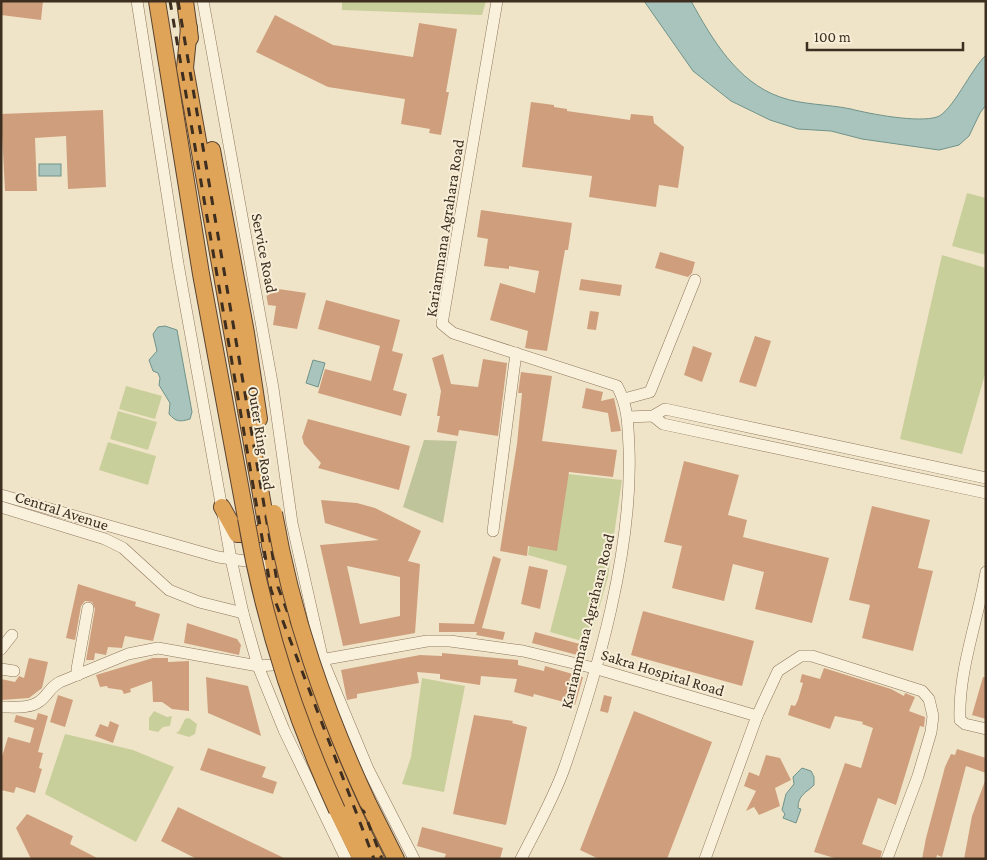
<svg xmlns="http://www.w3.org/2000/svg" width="987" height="860" viewBox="0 0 987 860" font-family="'Crimson Pro',serif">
	<rect width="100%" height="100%" fill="#f0e4c8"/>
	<g fill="#c9cf9b">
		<path d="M342,1H486L482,15L342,10Z"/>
		<path d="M967,193L986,198V255L952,246Z"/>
		<path d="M942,255L986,268V371L962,454L900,439Z"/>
		<path d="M126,386L162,396L155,419L119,409Z"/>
		<path d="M118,411L157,422L148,450L110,439Z"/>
		<path d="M108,442L156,456L148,485L99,470Z"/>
		<path d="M541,471L622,480L608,577L589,643L550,632L567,566L528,555Z"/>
		<path d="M422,678L465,686L444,792L402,784L411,757Z"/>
		<path d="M154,711L167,717L172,716L170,726L163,727L158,732L149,730V718Z"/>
		<path d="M189,718L197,724L195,734L189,737L176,733L179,731L185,719Z"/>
		<path d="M65,734L133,750L174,767L136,842L45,794Z"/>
	</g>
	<path fill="#bfc49a" d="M424,440L457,441L443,523L403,507Z"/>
	<g fill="#a9c4bc" stroke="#6f938a">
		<path d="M644,1H691C712,39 737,82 780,97C802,105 827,104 851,109C870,114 918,123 937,117C952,112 971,69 986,55V105L980,113L969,136L959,145L939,150L862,139L831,131L798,129L770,120L731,101L693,71Z"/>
		<rect x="39" y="164" width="22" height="12"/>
		<path d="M165,326L177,330L192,412L190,419C180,422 176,422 169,414L170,403L159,385L160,378L158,373L153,371L149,360L157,351L153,334L158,327Z"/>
		<path d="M313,360L325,363L318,387L306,383Z"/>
		<path d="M802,768L811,771L814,777V785C806,793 798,795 798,808L801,809L796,823L783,818L785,814L782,810L786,794L794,784L793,777Z"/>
	</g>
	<g fill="#cf9f7d" fill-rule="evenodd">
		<path d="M1,1H43L41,20L1,15Z"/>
		<path d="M275,15L333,45L413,57L419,23L457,29L446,92H449L441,135L429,133L430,129L401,124L405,99L328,87L256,52Z"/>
		<path d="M531,102L554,105V107L567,109V111L630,120L631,114L653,116L654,123L684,147L678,188L659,185L656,207L589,197L592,176L522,167Z"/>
		<path d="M103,110L106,187L68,189L66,136L35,138L37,191H5L1,114Z"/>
		<path d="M481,210L572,223L568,250H565L547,351L525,348L528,331L490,320L500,283L535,293L539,271L509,266V269L484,266L488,239L477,237Z"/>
		<path d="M660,252L695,262L692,273L688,277L655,268Z"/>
		<path d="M581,279L622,285L620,296L579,290Z"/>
		<path d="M265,287L306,293L297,329L273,325L276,306L268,305Z"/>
		<path d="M326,300L400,320L392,351L403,354L393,390L407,394L401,416L318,393L325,369L371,381L380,346L318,329Z"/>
		<path d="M590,311L599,312L596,330L587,329Z"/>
		<path d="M755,336L771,341L756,387L739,382Z"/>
		<path d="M693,346L712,353L702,382L684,375Z"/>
		<path d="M443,354L451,384L478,387L483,359L507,363L498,436L459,430L458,436L437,432L440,416H437L441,391L432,358Z"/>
		<path d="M521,372L552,376L542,441L617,450L613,477L569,472L557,551L528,546L527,556L500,551L517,444L522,393H518Z"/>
		<path d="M586,388L603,392L601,401L614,398L621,431L611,432L608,413L582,408Z"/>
		<path d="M308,419L410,446L399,490L318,468L321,463L304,444L302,437Z"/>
		<path d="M684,461L739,475L728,515L747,520L743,537L829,558L812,623L755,609L764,572L733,564L724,601L672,588L682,546L664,542Z"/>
		<path d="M321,500L357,503L375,508L421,531L408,561L420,564L415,633L343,646L320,545L379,540L325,523ZM347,566L400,577V616L360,624Z"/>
		<path d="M872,506L930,520L918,568L933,571L913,651L862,638L870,605L849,600Z"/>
		<path d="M493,556L501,559L482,628L505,632L503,640L476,635L477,632H439V623L474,624Z"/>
		<path d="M529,566L548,570L540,609L521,604Z"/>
		<path d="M78,584L136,602L135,606L160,614L153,641L125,636L122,648L108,647L106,655L95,653L94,660H86L95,609L92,602L85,601L81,606L75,640L66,638Z"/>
		<path d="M643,611L754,641L742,686L631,655Z"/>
		<path d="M187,623L237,639L241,645L239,655L184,643Z"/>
		<path d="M535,632L580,644L577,655L532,643Z"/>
		<path d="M442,653L518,660V665L544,671L545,666L583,677L575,705L534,694L533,697L514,692L517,679L481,676L480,685L440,679V674L417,672L419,683L357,694V698L347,700L341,670L420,655L442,656Z"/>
		<path d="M29,658L48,662L42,688L29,698L1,700V679L15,682L19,676L24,678Z"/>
		<path d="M153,658H168V662L189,661V711L172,709L162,702H153L152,681L130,689L131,692L124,694L122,690L108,688L107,686L100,687L96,675Z"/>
		<path d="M824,668L891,689L904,696L905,693L915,697L909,711L925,717L924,727L920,726L896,805L878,798L862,844L882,851L880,859H838L814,852L845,763L861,768L873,728L862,724L863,722L835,716L830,729L788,715L791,705L795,706L798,700L803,683L800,682L802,674L820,679Z"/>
		<path d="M206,677L248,686L261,736L208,713Z"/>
		<path d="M983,677H986V719L972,715Z"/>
		<path d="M58,695L73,700L65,727L50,722Z"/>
		<path d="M604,695L612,697L608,713L600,711Z"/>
		<path d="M634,711L712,742L667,859H599L580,850Z"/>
		<path d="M38,713L48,716L38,752L43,753L39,768L42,769L35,793L16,787L14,793L1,790V760L8,737L30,743L34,728L14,722L16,715L36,720Z"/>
		<path d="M474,715L513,721L512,723L527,727L506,825L453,814Z"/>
		<path d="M110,721L119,725L113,743L95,736L100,724L108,727Z"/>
		<path d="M208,748L266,767L262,777L277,782L273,794L200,770Z"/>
		<path d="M957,749L986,758V773L966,766L942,857L937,855L936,859H922L926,838L945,767L951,754L955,755Z"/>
		<path d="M766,755L780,758L791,780L775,788L780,806L759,815L754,807L746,811L756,791L744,786L749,772L759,776Z"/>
		<path d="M985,781L986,859H964L972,816Z"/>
		<path d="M178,807L286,859H197L161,841Z"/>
		<path d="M27,814L73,836L70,844L99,859H31L16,828Z"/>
		<path d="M422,827L503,848L500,859H444L446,854L417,846Z"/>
	</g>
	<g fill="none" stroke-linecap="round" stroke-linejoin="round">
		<defs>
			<g id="minor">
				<path d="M137,1L178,264L231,559L243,613L258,666L284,730L346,859"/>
				<path d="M203,1L273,388L292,523L323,661L368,769L414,859"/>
				<path d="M497,1L442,324L453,333L617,386C628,406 628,425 629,448C633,550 598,670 565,766C554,798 536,829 521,859"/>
				<path d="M624,399L650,392L695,280"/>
				<path d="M653,416L663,424L986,493"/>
				<path d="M628,417L653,416L665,409L986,478"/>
				<path d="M1,495L218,557L273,565L280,564"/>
				<path d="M1,507L105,539L123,548L169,590L199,602L243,613"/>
				<path d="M493,531L516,353"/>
				<path d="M986,572C978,620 958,671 960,720L965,724L986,729"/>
				<path d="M1,649L12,635"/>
				<path d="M315,661L427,641H450L523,651L594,668L757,716"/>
				<path d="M1,669L14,671"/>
				<path d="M78,675L77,669L88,608"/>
				<path d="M1,707C14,707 30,709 40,701C48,695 50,687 60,682L128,654L158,648L258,666L287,664"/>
				<path d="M705,859L757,716L778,671L801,656H812L922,691L929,699L933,716L931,732L918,776L887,859"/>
			</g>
			<g id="highway">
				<path d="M157,1L201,274L246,518"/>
				<path d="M185,1L190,38"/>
				<path d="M189,28L185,68L280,601C300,691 334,777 376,859"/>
				<path d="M212,150L246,333L259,419"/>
				<path d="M222,507L237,534H263"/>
				<path d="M368,803L396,859"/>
				<path d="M337,810L361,859"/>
			</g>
		</defs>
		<use href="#minor" stroke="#8d765c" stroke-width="12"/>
		<use href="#highway" stroke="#5b4430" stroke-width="18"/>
		<use href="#minor" stroke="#faf1dc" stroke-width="11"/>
		<use href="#highway" stroke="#e0a458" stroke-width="16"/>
		<g stroke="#3d2e20" stroke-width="3" stroke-dasharray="9 9" stroke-linecap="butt">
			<path d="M170,1L271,590L374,859"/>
			<path d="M178,1L278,587L382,859"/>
		</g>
		<defs>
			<g id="highway-bridge">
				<path d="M274,513C292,616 324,708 368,803"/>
				<path d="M246,518C263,620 294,716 337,810"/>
			</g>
		</defs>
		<use href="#highway-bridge" stroke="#5b4430" stroke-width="18" stroke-linecap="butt"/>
		<use href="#highway-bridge" stroke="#e0a458" stroke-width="16"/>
	</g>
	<g text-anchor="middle" stroke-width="4" stroke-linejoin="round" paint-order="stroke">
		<g font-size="16" fill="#3d2e20" stroke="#f7eed8">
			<text transform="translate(444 228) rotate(-81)" y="6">Kariammana Agrahara Road</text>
			<text transform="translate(265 253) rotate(79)" y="6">Service Road</text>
			<text transform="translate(262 438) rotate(81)" y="6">Outer Ring Road</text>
			<text transform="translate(62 510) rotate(18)" y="6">Central Avenue</text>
			<text transform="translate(587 621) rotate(-76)" y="6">Kariammana Agrahara Road</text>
			<text transform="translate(663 672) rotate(17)" y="6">Sakra Hospital Road</text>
		</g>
	</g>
	<rect width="987" height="860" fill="none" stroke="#3d2e20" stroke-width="5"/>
	<path d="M807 42v8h156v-8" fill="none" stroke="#3d2e20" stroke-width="2.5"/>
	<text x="814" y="42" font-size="15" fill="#3d2e20" stroke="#f7eed8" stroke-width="4" paint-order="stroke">100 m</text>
</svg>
